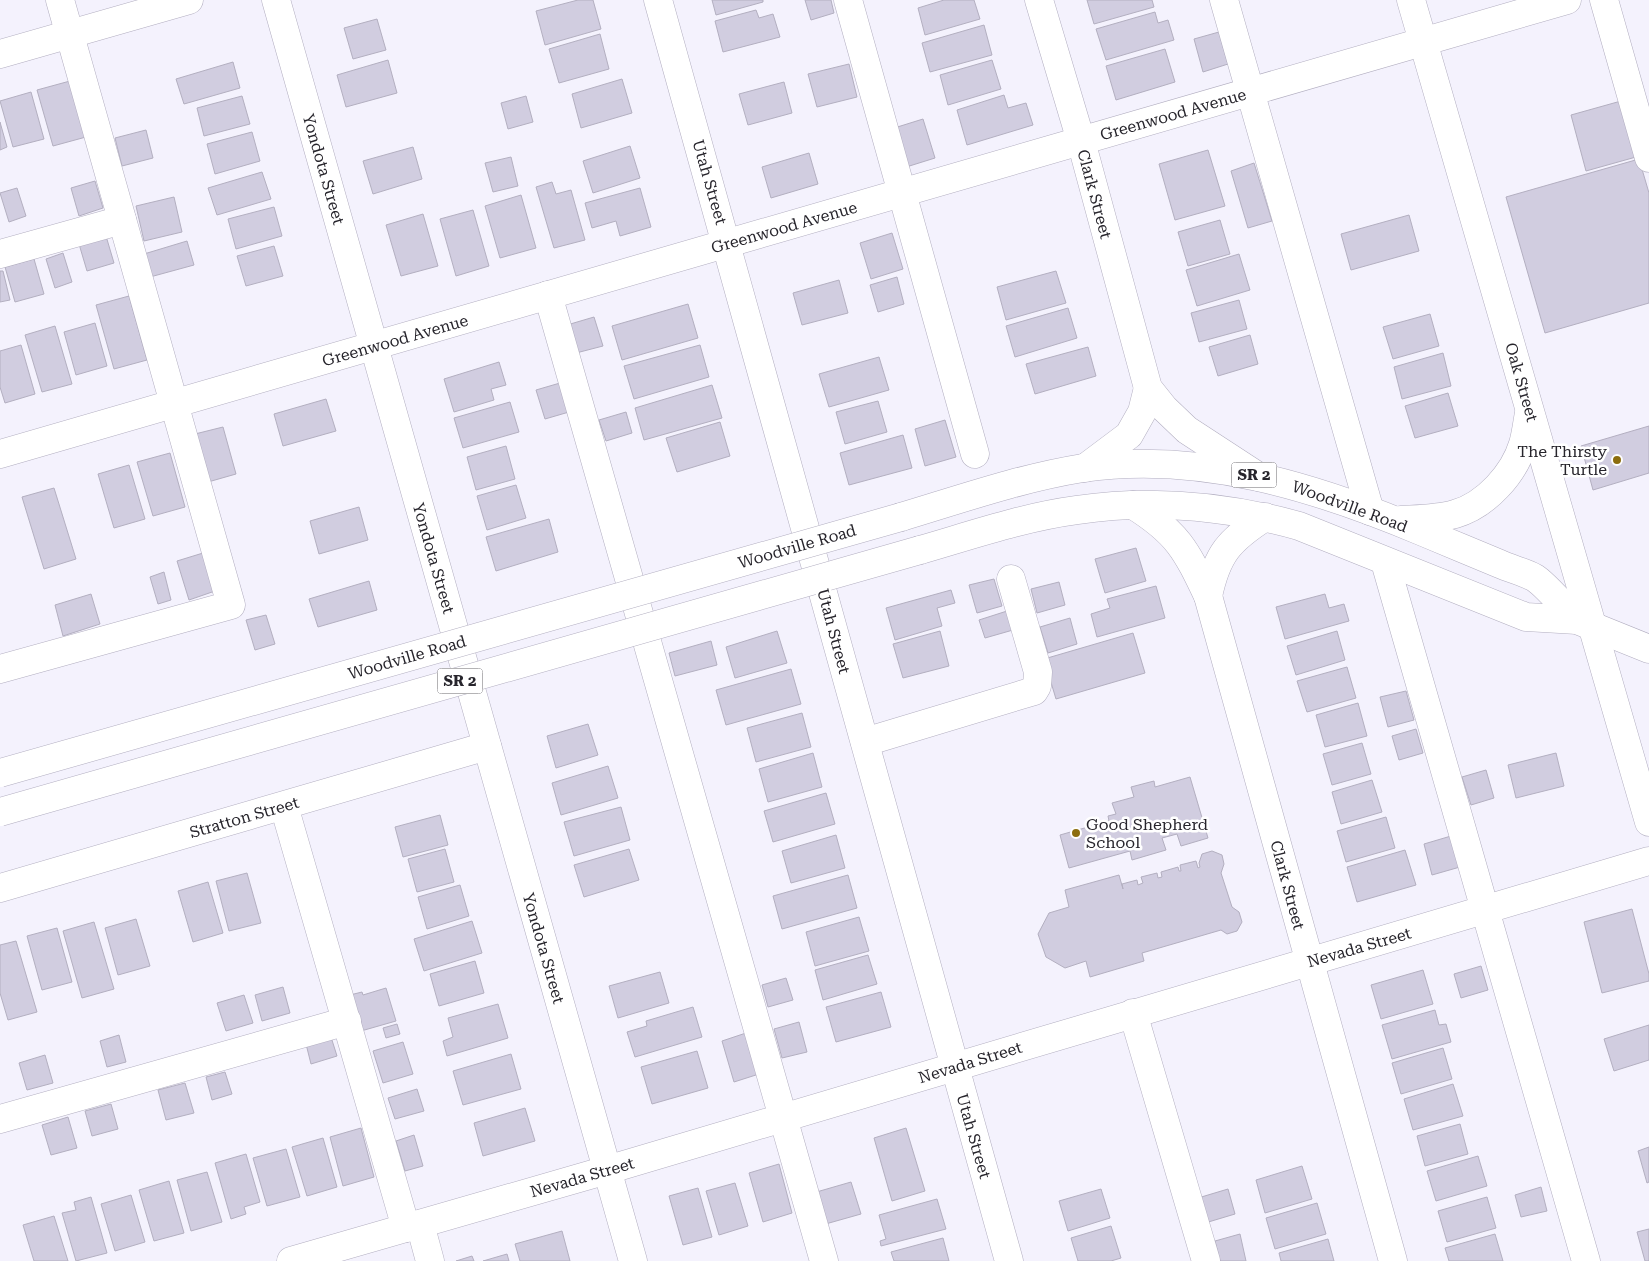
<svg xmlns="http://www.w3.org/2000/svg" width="1649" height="1261" viewBox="0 0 1649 1261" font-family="'Roboto Serif',serif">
	<rect width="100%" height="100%" fill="#f4f2fd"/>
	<g fill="#d1cde0" stroke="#b3afc0">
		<path d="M578,0H593L601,29L545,45L536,11Z"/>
		<path d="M712,0H763V2L716,15Z"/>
		<path d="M805,0H831L834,13L811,20Z"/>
		<path d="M944,0H974L980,19L925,35L918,8Z"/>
		<path d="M1087,0H1152L1154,7L1094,24Z"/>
		<path d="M756,10L759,18L773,14L780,37L723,52L715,21Z"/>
		<path d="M1155,12L1158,23L1168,20L1174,40L1106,60L1096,29Z"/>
		<path d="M377,19L386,50L353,59L344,28Z"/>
		<path d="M984,25L992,55L930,72L922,43Z"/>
		<path d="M1219,32L1228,64L1203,72L1194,39Z"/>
		<path d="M600,34L609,69L559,83L549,49Z"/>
		<path d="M1165,49L1175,82L1116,100L1106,66Z"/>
		<path d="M388,60L397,93L346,107L337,75Z"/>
		<path d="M992,60L1001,89L948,105L940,75Z"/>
		<path d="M233,62L240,88L184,104L176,79Z"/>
		<path d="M849,64L857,97L817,107L808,74Z"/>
		<path d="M622,79L632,113L581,128L572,94Z"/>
		<path d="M70,81L86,137L53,146L37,90Z"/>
		<path d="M784,82L792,113L748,125L739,94Z"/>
		<path d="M31,92L44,139L13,147L0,101Z"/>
		<path d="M1004,95L1008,108L1026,103L1033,125L967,145L957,110Z"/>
		<path d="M242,96L250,124L204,136L197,108Z"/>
		<path d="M526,96L533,122L508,129L501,103Z"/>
		<path d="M1621,101L1636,157L1586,171L1571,115Z"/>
		<path d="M923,119L935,158L903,168L891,129Z"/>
		<path d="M0,122L7,147L0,150Z"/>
		<path d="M146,130L153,158L122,166L115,138Z"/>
		<path d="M252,132L260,161L215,174L207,144Z"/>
		<path d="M630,146L640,178L593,193L583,161Z"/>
		<path d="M413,147L422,179L373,194L363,161Z"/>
		<path d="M1208,150L1225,206L1175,220L1159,164Z"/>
		<path d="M809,153L818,184L771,198L762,167Z"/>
		<path d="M511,157L518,186L493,192L485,163Z"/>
		<path d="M1639,159L1649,193V303L1545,333L1506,197Z"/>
		<path d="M1254,163L1272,221L1248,228L1231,171Z"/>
		<path d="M262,172L271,199L217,215L208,188Z"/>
		<path d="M95,181L103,208L79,216L71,188Z"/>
		<path d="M552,182L556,194L571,190L585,240L554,248L536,187Z"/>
		<path d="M17,188L26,216L9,222L0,193Z"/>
		<path d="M640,188L651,227L620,236L616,221L592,228L585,203Z"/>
		<path d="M521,195L536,248L500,258L485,206Z"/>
		<path d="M174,197L182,232L144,241L136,206Z"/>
		<path d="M274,207L282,236L236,249L228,219Z"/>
		<path d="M473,210L489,266L456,276L440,219Z"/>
		<path d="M423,214L438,266L401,276L386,225Z"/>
		<path d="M1409,215L1419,251L1351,270L1341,234Z"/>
		<path d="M1220,220L1230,254L1188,266L1178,232Z"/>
		<path d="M892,233L903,269L871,279L860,243Z"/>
		<path d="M106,236L114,263L87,271L79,244Z"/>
		<path d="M187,241L194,265L150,277L144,254Z"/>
		<path d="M274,246L283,276L246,286L237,256Z"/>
		<path d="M63,253L72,282L55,288L46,259Z"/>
		<path d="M1239,254L1250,290L1197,306L1186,270Z"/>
		<path d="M34,259L44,294L15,302L5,267Z"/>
		<path d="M0,271H3L10,300L0,302Z"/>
		<path d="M1056,271L1066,303L1006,320L997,287Z"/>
		<path d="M897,277L904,304L878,312L870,285Z"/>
		<path d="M839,280L848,313L802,325L793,293Z"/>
		<path d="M129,296L147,360L114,369L96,305Z"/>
		<path d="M1239,300L1247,329L1199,342L1191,313Z"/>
		<path d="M688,304L698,338L622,360L612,326Z"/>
		<path d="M1068,308L1077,338L1015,357L1006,326Z"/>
		<path d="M1430,314L1439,346L1393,359L1383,327Z"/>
		<path d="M594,317L603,346L576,353L567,325Z"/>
		<path d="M95,323L107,366L76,375L64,332Z"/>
		<path d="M55,326L72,384L42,392L25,335Z"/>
		<path d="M1250,335L1258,364L1218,376L1209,347Z"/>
		<path d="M21,345L35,394L5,403L0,387V351Z"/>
		<path d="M700,345L709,377L634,399L624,366Z"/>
		<path d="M1088,347L1096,376L1035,394L1026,364Z"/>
		<path d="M1443,353L1451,386L1402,399L1394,367Z"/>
		<path d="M879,357L889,390L829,407L819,374Z"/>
		<path d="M499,362L506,385L491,389L494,400L454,412L444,379Z"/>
		<path d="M560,383L569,412L545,419L536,390Z"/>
		<path d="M712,385L722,418L644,440L635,408Z"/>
		<path d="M1448,393L1458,426L1415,438L1405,406Z"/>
		<path d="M326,399L336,431L283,446L274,414Z"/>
		<path d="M878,401L887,432L845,444L836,412Z"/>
		<path d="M510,402L519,432L463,448L454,418Z"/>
		<path d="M626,412L632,433L606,441L599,420Z"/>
		<path d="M945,420L956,457L925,466L915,429Z"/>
		<path d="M720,422L730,456L677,472L666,438Z"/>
		<path d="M1649,426V473L1593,490L1581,446Z"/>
		<path d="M223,427L236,474L208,482L195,434Z"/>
		<path d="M903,435L912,468L849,485L840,453Z"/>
		<path d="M506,446L515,479L476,490L467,457Z"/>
		<path d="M170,453L185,507L153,516L137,462Z"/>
		<path d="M129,465L145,519L114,528L98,474Z"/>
		<path d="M516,485L526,518L487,530L477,496Z"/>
		<path d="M54,488L76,559L44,569L22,497Z"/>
		<path d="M359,507L368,540L319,554L310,521Z"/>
		<path d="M549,519L558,552L496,571L486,537Z"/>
		<path d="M1136,548L1146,581L1105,593L1095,559Z"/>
		<path d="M203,553L215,591L189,600L177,561Z"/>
		<path d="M164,572L171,600L158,604L150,577Z"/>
		<path d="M994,579L1002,606L977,613L969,585Z"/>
		<path d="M369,581L377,610L318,627L309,599Z"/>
		<path d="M1059,582L1065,605L1037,613L1031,589Z"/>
		<path d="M1156,586L1165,618L1097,637L1091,614L1110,608L1107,599Z"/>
		<path d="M951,590L955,603L937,608L942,626L895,640L886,608Z"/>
		<path d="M91,594L100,624L63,636L55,605Z"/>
		<path d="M1325,594L1329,608L1344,604L1349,621L1285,639L1276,607Z"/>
		<path d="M1007,611L1013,630L985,638L979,620Z"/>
		<path d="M266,615L275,644L255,650L246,620Z"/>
		<path d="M1070,618L1077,644L1048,653L1040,627Z"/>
		<path d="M777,631L787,663L735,678L726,647Z"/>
		<path d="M940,631L949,666L903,678L893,644Z"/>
		<path d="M1337,631L1345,660L1296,675L1287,646Z"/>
		<path d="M1133,633L1145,673L1056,699L1044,659Z"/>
		<path d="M711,641L717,665L675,676L669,653Z"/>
		<path d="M1347,667L1356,698L1307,712L1297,681Z"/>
		<path d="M791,669L801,704L726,725L716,690Z"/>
		<path d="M1406,691L1414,720L1388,727L1380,697Z"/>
		<path d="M1358,703L1367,736L1325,747L1316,715Z"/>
		<path d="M802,713L811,747L756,762L747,728Z"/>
		<path d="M588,724L598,755L556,768L547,736Z"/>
		<path d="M1416,729L1423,753L1399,760L1392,736Z"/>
		<path d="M1362,743L1371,774L1332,785L1323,754Z"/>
		<path d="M813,753L822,787L768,802L759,769Z"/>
		<path d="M1556,753L1564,786L1516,798L1508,765Z"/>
		<path d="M608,766L618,798L561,815L552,783Z"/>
		<path d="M1486,770L1494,798L1471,805L1462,777Z"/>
		<path d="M1190,777L1208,838L1181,846L1177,834L1162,838L1166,850L1132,860L1130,851L1069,868L1060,835L1109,821L1108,816L1116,814L1112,803L1134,797L1131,787L1154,781L1155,787Z"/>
		<path d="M1372,780L1382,812L1341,824L1332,792Z"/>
		<path d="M826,793L835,824L773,842L764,811Z"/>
		<path d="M621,807L630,840L574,856L564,822Z"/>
		<path d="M440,815L448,845L403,857L395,827Z"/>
		<path d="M1386,817L1395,848L1346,862L1337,831Z"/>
		<path d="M836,835L845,868L791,883L782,851Z"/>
		<path d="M1451,836L1460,867L1432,875L1424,844Z"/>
		<path d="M445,849L454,882L417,892L408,859Z"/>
		<path d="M629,849L639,880L584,897L574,865Z"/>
		<path d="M1405,850L1416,885L1357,902L1347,867Z"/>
		<path d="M1212,851L1222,855L1224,864L1221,873L1232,907L1239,912L1242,922L1237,931L1227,934L1221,930L1142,953L1144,961L1090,977L1086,961L1065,968L1046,957L1038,934L1049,913L1069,907L1065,890L1119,875L1123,889L1122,884L1137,880L1138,885L1143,883L1141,877L1157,873L1158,878L1162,877L1161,872L1178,867L1179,871H1181L1180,865L1196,861L1198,868L1200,867L1199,863L1202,854Z"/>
		<path d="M247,873L261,923L229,931L216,881Z"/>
		<path d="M848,875L857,908L782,929L773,896Z"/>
		<path d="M208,882L223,933L193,942L178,891Z"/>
		<path d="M460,885L469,916L427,929L418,897Z"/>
		<path d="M1632,909L1649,974V981L1602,993L1584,922Z"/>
		<path d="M859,917L869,951L815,966L806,932Z"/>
		<path d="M136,919L150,966L118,975L105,928Z"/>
		<path d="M472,921L482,953L424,971L414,939Z"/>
		<path d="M94,922L114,989L82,998L63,931Z"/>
		<path d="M57,928L72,982L42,990L27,936Z"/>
		<path d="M16,941L37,1012L8,1020L0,993V945Z"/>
		<path d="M868,955L877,984L823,1000L815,970Z"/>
		<path d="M475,961L484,993L439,1006L430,974Z"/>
		<path d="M1481,966L1488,990L1461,998L1454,974Z"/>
		<path d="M1423,970L1433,1004L1381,1019L1371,985Z"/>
		<path d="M660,972L669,1003L618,1018L609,986Z"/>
		<path d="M786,978L793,1000L768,1007L762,985Z"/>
		<path d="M283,987L290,1013L262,1021L255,995Z"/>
		<path d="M386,988L396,1021L361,1031L350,995L362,992L363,995Z"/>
		<path d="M881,992L891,1027L836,1042L826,1007Z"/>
		<path d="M244,995L253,1023L226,1031L217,1003Z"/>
		<path d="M498,1004L508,1038L447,1056L443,1041L453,1037L448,1018Z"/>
		<path d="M693,1007L702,1037L635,1057L627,1032L647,1026L646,1021Z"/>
		<path d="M1435,1010L1439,1025L1446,1024L1451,1042L1392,1059L1382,1025Z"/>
		<path d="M799,1022L807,1052L782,1058L774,1029Z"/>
		<path d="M397,1024L400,1034L386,1038L383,1028Z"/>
		<path d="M1649,1025V1060L1614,1071L1604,1039Z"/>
		<path d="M746,1033L759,1074L734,1082L722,1041Z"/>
		<path d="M119,1035L126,1062L107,1067L100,1041Z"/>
		<path d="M331,1037L337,1056L311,1064L306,1044Z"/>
		<path d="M403,1042L413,1074L383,1083L373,1051Z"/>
		<path d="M1443,1048L1452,1079L1401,1094L1392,1063Z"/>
		<path d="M697,1051L708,1088L652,1104L641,1067Z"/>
		<path d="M511,1054L521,1089L463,1105L453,1071Z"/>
		<path d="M45,1055L53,1083L27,1090L19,1063Z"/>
		<path d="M225,1072L232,1094L212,1100L206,1077Z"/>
		<path d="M185,1083L194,1113L166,1120L158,1090Z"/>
		<path d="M1453,1084L1463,1116L1413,1130L1404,1099Z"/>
		<path d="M417,1089L424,1111L395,1119L388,1098Z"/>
		<path d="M111,1104L118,1129L92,1136L85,1111Z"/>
		<path d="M525,1108L535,1141L483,1156L474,1123Z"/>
		<path d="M68,1117L77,1148L51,1155L42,1125Z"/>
		<path d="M1460,1124L1468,1154L1425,1166L1417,1136Z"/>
		<path d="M361,1128L374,1177L343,1186L330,1137Z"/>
		<path d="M906,1128L925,1191L892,1201L874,1138Z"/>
		<path d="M414,1135L423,1166L405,1171L396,1141Z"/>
		<path d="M323,1138L337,1187L307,1196L292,1147Z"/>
		<path d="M1649,1147V1182L1647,1183L1638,1151Z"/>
		<path d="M286,1149L300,1197L267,1206L253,1158Z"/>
		<path d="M246,1154L260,1202L244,1207L246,1214L231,1219L215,1163Z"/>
		<path d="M1478,1156L1487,1186L1436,1201L1427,1171Z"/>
		<path d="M779,1164L792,1213L763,1222L749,1173Z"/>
		<path d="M1302,1166L1312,1199L1265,1213L1256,1180Z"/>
		<path d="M207,1172L222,1222L191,1231L177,1180Z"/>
		<path d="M169,1181L184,1233L154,1241L139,1190Z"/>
		<path d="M851,1182L861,1214L822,1225L813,1193Z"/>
		<path d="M735,1183L748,1226L719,1235L706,1191Z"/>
		<path d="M1541,1187L1547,1211L1521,1217L1515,1195Z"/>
		<path d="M698,1188L712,1237L683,1245L669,1196Z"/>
		<path d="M1101,1189L1110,1218L1068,1231L1059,1201Z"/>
		<path d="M1228,1189L1235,1214L1205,1223L1198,1198Z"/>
		<path d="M131,1195L145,1242L115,1251L101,1204Z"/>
		<path d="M91,1197L107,1253L76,1261L62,1213L76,1210L74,1202Z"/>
		<path d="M1487,1197L1496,1228L1447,1242L1438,1211Z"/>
		<path d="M937,1199L946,1229L881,1246L880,1241L886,1239L879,1215Z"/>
		<path d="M1317,1203L1326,1234L1275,1249L1266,1218Z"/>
		<path d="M54,1216L68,1261H34L23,1225Z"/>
		<path d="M1111,1226L1121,1258L1111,1261H1078L1071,1238Z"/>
		<path d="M1649,1229V1261H1645L1637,1232Z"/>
		<path d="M562,1231L570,1261H520L515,1244Z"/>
		<path d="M1240,1234L1246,1261H1220L1215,1241Z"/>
		<path d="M1495,1234L1503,1261H1449L1445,1248Z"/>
		<path d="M943,1238L949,1261H894L891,1252Z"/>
		<path d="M1328,1239L1334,1261H1281L1279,1253Z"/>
		<path d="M507,1254L509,1261H483Z"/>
		<path d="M472,1256L474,1261H456Z"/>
	</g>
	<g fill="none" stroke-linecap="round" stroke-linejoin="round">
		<defs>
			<g id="minor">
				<path d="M276,0L633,1261"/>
				<path d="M658,0L1009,1261"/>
				<path d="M848,0L975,454"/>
				<path d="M1039,0L1081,141L1148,388L1164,408L1187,430L1259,477"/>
				<path d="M1224,0L1370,511"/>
				<path d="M1604,0L1649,158"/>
				<path d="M0,54L189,0"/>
				<path d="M0,254L122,220"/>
				<path d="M548,295L824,1261"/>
				<path d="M0,454L1567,0"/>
				<path d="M1085,468L1129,435L1142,412L1148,388"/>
				<path d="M1133,505C1178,533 1186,550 1208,596L1393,1261"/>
				<path d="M1385,562L1586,1261"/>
				<path d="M1208,596C1217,554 1229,540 1265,517"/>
				<path d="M0,669L231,605L60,0"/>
				<path d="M865,742L1034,691L1037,686L1038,672L1011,579"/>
				<path d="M284,806L406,1228"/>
				<path d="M0,888L487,746"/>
				<path d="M1133,1013L1206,1261"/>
				<path d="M0,1119L347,1021"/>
				<path d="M420,1224L430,1261"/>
				<path d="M291,1261L607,1170L1649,861"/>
			</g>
			<g id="major">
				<path d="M1411,0L1649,822"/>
				<path d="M901,517C961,499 1021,478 1083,468C1201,451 1316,487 1423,532C1449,543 1474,553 1500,564C1511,569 1524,572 1535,578C1545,584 1568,611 1577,620"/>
				<path d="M1401,520C1419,519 1438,519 1455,514C1486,505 1514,474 1523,444C1526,434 1527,423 1529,413"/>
				<path d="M920,550C972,535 1024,517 1077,510C1151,499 1227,506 1299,526L1526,617L1577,620L1649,649"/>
			</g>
		</defs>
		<use href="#minor" stroke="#b2aec0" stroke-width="29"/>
		<use href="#major" stroke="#b2aec0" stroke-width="29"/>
		<use href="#minor" stroke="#fff" stroke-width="28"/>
		<use href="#major" stroke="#fff" stroke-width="28"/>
		<defs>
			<g id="major-bridge">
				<path d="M0,773L901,517"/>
				<path d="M0,812L920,550"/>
			</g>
		</defs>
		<use href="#major-bridge" stroke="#b2aec0" stroke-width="29" stroke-linecap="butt"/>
		<use href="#major-bridge" stroke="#fff" stroke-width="28"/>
	</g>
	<g fill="#8c6d0e" stroke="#fff" stroke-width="2">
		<circle cx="1617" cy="460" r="5"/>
		<circle cx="1076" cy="833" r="5"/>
	</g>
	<g text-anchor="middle" stroke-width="5" stroke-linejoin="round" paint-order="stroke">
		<g fill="#fff" stroke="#68666b" stroke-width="1">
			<rect x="1231.5" y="462.5" width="45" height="25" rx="4"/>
			<rect x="437.5" y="668.5" width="45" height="25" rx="4"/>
		</g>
		<g font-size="15" font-weight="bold" fill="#27252c">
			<text x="1254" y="480">SR 2</text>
			<text x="460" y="686">SR 2</text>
		</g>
		<g font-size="16" fill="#27252c" stroke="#fff">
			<text transform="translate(1173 114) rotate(-16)" y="6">Greenwood Avenue</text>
			<text transform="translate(324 169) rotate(74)" y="6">Yondota Street</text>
			<text transform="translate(710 182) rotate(74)" y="6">Utah Street</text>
			<text transform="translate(1095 194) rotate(75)" y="6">Clark Street</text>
			<text transform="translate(784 227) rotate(-16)" y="6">Greenwood Avenue</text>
			<text transform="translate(395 340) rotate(-16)" y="6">Greenwood Avenue</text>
			<text transform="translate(1522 382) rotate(74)" y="6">Oak Street</text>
			<text transform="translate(1350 506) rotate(20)" y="6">Woodville Road</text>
			<text transform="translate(797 546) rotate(-16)" y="6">Woodville Road</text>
			<text transform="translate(434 558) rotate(74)" y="6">Yondota Street</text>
			<text transform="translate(834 631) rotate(75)" y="6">Utah Street</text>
			<text transform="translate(407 657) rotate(-16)" y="6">Woodville Road</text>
			<text transform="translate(244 817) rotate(-16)" y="6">Stratton Street</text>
			<text transform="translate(1288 885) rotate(75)" y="6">Clark Street</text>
			<text transform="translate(1359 947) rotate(-16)" y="6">Nevada Street</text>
			<text transform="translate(544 948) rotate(74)" y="6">Yondota Street</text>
			<text transform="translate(970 1062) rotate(-17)" y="6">Nevada Street</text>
			<text transform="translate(974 1136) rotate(74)" y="6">Utah Street</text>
			<text transform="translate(582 1177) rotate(-16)" y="6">Nevada Street</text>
		</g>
		<g font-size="16" fill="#27252c" stroke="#fff" text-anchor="end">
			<text x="1607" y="457">The Thirsty<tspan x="1607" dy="18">Turtle</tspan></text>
			<text x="1086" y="830" text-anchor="start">Good Shepherd<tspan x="1086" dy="18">School</tspan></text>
		</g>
	</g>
</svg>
